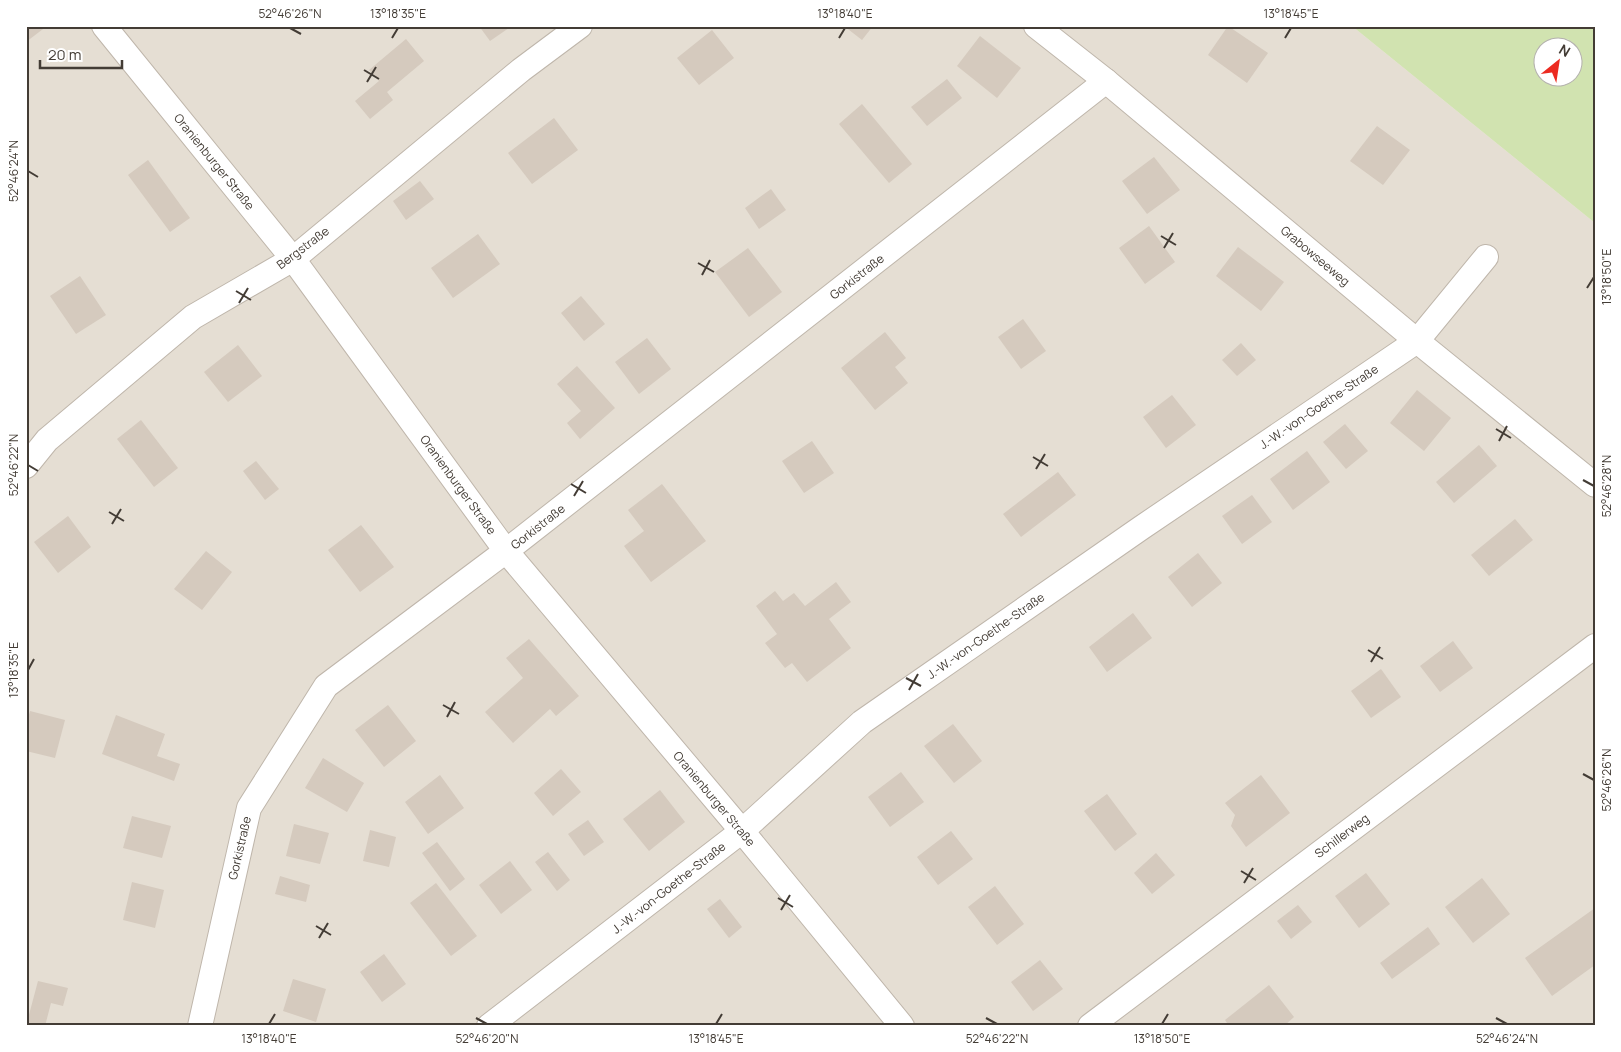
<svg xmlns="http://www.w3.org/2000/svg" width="1621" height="1052" viewBox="0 0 1621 1052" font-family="Manrope,sans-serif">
	<rect width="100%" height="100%" fill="#f1ece5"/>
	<path fill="#e5ded3" d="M26,26H1352L1595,223V1026H26Z"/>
	<path fill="#d1e3b0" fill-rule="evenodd" d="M1352,26H1595V223ZM1544,48H1574V78H1544Z"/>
	<g fill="#d5cabe">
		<path d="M26,26H47L26,42Z"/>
		<path d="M479,26H512L490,41Z"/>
		<path d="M844,26H873L862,40Z"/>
		<path d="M1228,26L1268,53L1247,83L1208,55Z"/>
		<path d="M712,30L734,58L699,85L677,58Z"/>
		<path d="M980,36L1021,68L997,98L957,66Z"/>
		<path d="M406,39L424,61L387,92L393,100L370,119L355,101L379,81L369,70Z"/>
		<path d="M947,79L962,98L927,126L911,107Z"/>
		<path d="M862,104L912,164L889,183L839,124Z"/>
		<path d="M554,118L578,150L532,184L508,153Z"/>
		<path d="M1377,126L1410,150L1383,185L1350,161Z"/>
		<path d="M1154,157L1180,190L1147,214L1122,181Z"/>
		<path d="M148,160L190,218L170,232L128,175Z"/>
		<path d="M420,181L434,199L406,220L393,201Z"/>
		<path d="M771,189L786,210L759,229L745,208Z"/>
		<path d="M1149,226L1175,262L1145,284L1119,248Z"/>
		<path d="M478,234L500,264L453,298L431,268Z"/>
		<path d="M1238,247L1284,282L1261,311L1216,276Z"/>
		<path d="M748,248L782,292L749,317L715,272Z"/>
		<path d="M80,276L106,315L76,334L50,296Z"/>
		<path d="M581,296L605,324L584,341L561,313Z"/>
		<path d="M1023,319L1046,351L1021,369L998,337Z"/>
		<path d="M885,332L906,358L895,367L908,383L875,410L841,368Z"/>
		<path d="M647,338L671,369L639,394L615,362Z"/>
		<path d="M1241,343L1256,360L1237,376L1222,360Z"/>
		<path d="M238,345L262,376L228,402L204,372Z"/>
		<path d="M577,366L615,408L580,439L567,423L581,411L557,384Z"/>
		<path d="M1417,390L1451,418L1424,451L1390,423Z"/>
		<path d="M1172,395L1196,425L1166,448L1143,417Z"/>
		<path d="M141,420L178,468L154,487L117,439Z"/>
		<path d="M1345,424L1368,451L1346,469L1323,442Z"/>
		<path d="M812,441L834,473L804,493L782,461Z"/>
		<path d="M1479,445L1497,466L1454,503L1436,482Z"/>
		<path d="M1307,451L1330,482L1293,510L1270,479Z"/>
		<path d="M256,461L279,489L265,500L243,471Z"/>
		<path d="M1058,472L1076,495L1021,537L1003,514Z"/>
		<path d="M662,484L706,541L651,582L624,546L644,531L628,510Z"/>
		<path d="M1252,495L1272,522L1242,544L1222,516Z"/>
		<path d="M68,516L91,547L58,573L34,542Z"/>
		<path d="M1515,519L1533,540L1489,576L1471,555Z"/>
		<path d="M361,525L394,567L360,592L328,550Z"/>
		<path d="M206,551L232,572L202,610L174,589Z"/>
		<path d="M1198,553L1222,583L1192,607L1168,577Z"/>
		<path d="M836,582L851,602L829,619L851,648L807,682L792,663L785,668L765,643L777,634L756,606L775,591L783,601L794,593L805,606Z"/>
		<path d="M1133,613L1152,638L1107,672L1089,647Z"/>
		<path d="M529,639L579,696L556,716L550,709L513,743L485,712L523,678L506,658Z"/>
		<path d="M1453,641L1473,668L1440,692L1420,666Z"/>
		<path d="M1381,669L1401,697L1371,718L1351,691Z"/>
		<path d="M388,705L416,741L384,767L355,730Z"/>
		<path d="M30,711L65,720L55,758L26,751V725Z"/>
		<path d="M116,715L165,734L157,756L180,764L174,781L102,754Z"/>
		<path d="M953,724L982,761L954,783L924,746Z"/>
		<path d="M323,758L364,783L347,812L305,788Z"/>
		<path d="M561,769L581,792L553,816L534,793Z"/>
		<path d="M901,772L924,802L890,827L868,797Z"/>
		<path d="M440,775L464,808L428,834L405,802Z"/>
		<path d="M1261,775L1290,813L1246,847L1231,826L1235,815L1225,803Z"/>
		<path d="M660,790L685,822L649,851L623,819Z"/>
		<path d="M1107,794L1137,834L1115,851L1084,811Z"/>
		<path d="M132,816L171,826L162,858L123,848Z"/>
		<path d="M588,820L604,842L584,856L568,834Z"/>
		<path d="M294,824L329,833L320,864L286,856Z"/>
		<path d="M370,830L396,837L389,867L363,861Z"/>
		<path d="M951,831L973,859L938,885L917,857Z"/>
		<path d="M437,842L465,879L450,891L422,853Z"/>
		<path d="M548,852L570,880L557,891L535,862Z"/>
		<path d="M1156,853L1175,875L1152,894L1134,873Z"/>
		<path d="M510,861L532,890L501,914L479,885Z"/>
		<path d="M1366,873L1390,904L1359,928L1335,896Z"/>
		<path d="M280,876L310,885L306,902L275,894Z"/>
		<path d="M1482,878L1510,914L1473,943L1445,907Z"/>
		<path d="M132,882L164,890L155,928L123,920Z"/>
		<path d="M436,883L477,936L451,956L410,903Z"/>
		<path d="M995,886L1024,924L997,945L968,907Z"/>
		<path d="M720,899L742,927L729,938L707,909Z"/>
		<path d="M1298,905L1312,922L1291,939L1277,921Z"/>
		<path d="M1595,908V965L1552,996L1525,958Z"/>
		<path d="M1428,927L1440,944L1392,979L1380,963Z"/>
		<path d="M384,954L406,984L382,1002L360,972Z"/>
		<path d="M1040,960L1063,989L1033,1011L1011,982Z"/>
		<path d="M293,979L326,989L316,1022L283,1011Z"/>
		<path d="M38,981L68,988L63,1006L51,1003L45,1026H26Z"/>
		<path d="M1269,985L1294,1017L1284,1026H1229L1225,1020Z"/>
	</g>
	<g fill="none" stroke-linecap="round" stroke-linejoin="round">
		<defs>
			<g id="street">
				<path d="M104,26L293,259L506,551L742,831L902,1026"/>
				<path d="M1036,26L1106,81L1417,341L1595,485"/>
				<path d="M26,466L47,440L193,317L293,259L521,70L580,26"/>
				<path d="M200,1026L249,808L326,686L506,551L1106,81"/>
				<path d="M489,1026L742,831L862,722L1141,528L1417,341L1486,257"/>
				<path d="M1090,1026L1595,646"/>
			</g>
		</defs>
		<use href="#street" stroke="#bfb6ab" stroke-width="26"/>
		<use href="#street" stroke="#fff" stroke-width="24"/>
	</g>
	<path fill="none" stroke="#433c35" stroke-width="2" d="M290,28L301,34M392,38L398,28M839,38L845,28M1285,38L1291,28M364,70L379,79M367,82L376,67M28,171L38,177M1161,236L1176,245M1164,248L1173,233M698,263L714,272M702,275L710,260M1587,288L1594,277M236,291L251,300M239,303L248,288M1496,429L1511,438M1499,441L1507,426M1033,457L1048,466M28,465L38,471M1036,469L1045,454M1583,480L1594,486M571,484L586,493M574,496L583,481M109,512L124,521M112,524L121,509M1368,650L1383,659M1371,662L1380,647M28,670L34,659M906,678L921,686M909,690L918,674M443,705L459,714M447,717L455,702M1583,774L1594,780M1241,871L1256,880M1244,883L1253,868M778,898L793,907M781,910L790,895M316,926L331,935M319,938L328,923M476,1018L487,1024M986,1018L997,1024M1496,1018L1507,1024M269,1024L275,1014M716,1024L722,1014M1162,1024L1168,1014"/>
	<g text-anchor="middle" stroke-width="4.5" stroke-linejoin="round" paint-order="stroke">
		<g font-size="12" fill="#433c35" stroke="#fff">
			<text transform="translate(214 162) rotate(51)" y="4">Oranienburger Straße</text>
			<text transform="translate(303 248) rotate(-37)" y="4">Bergstraße</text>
			<text transform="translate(1315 256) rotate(40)" y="4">Grabowseeweg</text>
			<text transform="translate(857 277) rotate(-38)" y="4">Gorkistraße</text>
			<text transform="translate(1319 407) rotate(-34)" y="4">J.-W.-von-Goethe-Straße</text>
			<text transform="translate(458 485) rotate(54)" y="4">Oranienburger Straße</text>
			<text transform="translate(538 527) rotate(-38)" y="4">Gorkistraße</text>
			<text transform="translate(986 636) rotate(-35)" y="4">J.-W.-von-Goethe-Straße</text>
			<text transform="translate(714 799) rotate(50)" y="4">Oranienburger Straße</text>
			<text transform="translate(1342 836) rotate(-37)" y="4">Schillerweg</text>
			<text transform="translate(240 848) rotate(-77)" y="4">Gorkistraße</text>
			<text transform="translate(669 888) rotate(-38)" y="4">J.-W.-von-Goethe-Straße</text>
		</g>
	</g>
	<rect width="1621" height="1052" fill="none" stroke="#ffffff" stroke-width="55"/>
	<g transform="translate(1558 62) rotate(30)"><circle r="24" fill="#ffffff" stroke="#b4b1ae"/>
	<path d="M0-4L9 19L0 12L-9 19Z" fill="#ec2b21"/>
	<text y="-8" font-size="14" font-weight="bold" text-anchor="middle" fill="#433c35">N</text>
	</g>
	<path d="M40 60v8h82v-8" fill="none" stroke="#433c35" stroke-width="2.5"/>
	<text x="48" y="60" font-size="15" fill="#433c35" stroke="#ffffff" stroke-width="4" paint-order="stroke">20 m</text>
	<rect x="28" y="28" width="1566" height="996" fill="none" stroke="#433c35" stroke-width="2"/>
	<g font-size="12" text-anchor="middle" fill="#433c35">
		<text x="290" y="18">52°46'26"N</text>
		<text x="398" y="18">13°18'35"E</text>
		<text x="845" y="18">13°18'40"E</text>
		<text x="1291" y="18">13°18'45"E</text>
		<text transform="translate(14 171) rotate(-90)" y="4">52°46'24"N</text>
		<text transform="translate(1607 277) rotate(-90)" y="4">13°18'50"E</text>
		<text transform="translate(14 465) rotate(-90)" y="4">52°46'22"N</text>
		<text transform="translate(1607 486) rotate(-90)" y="4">52°46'28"N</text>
		<text transform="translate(14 670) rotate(-90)" y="4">13°18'35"E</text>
		<text transform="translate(1607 780) rotate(-90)" y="4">52°46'26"N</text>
		<text x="269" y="1043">13°18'40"E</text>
		<text x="487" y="1043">52°46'20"N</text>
		<text x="716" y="1043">13°18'45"E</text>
		<text x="997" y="1043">52°46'22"N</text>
		<text x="1162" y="1043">13°18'50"E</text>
		<text x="1507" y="1043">52°46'24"N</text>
	</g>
</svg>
